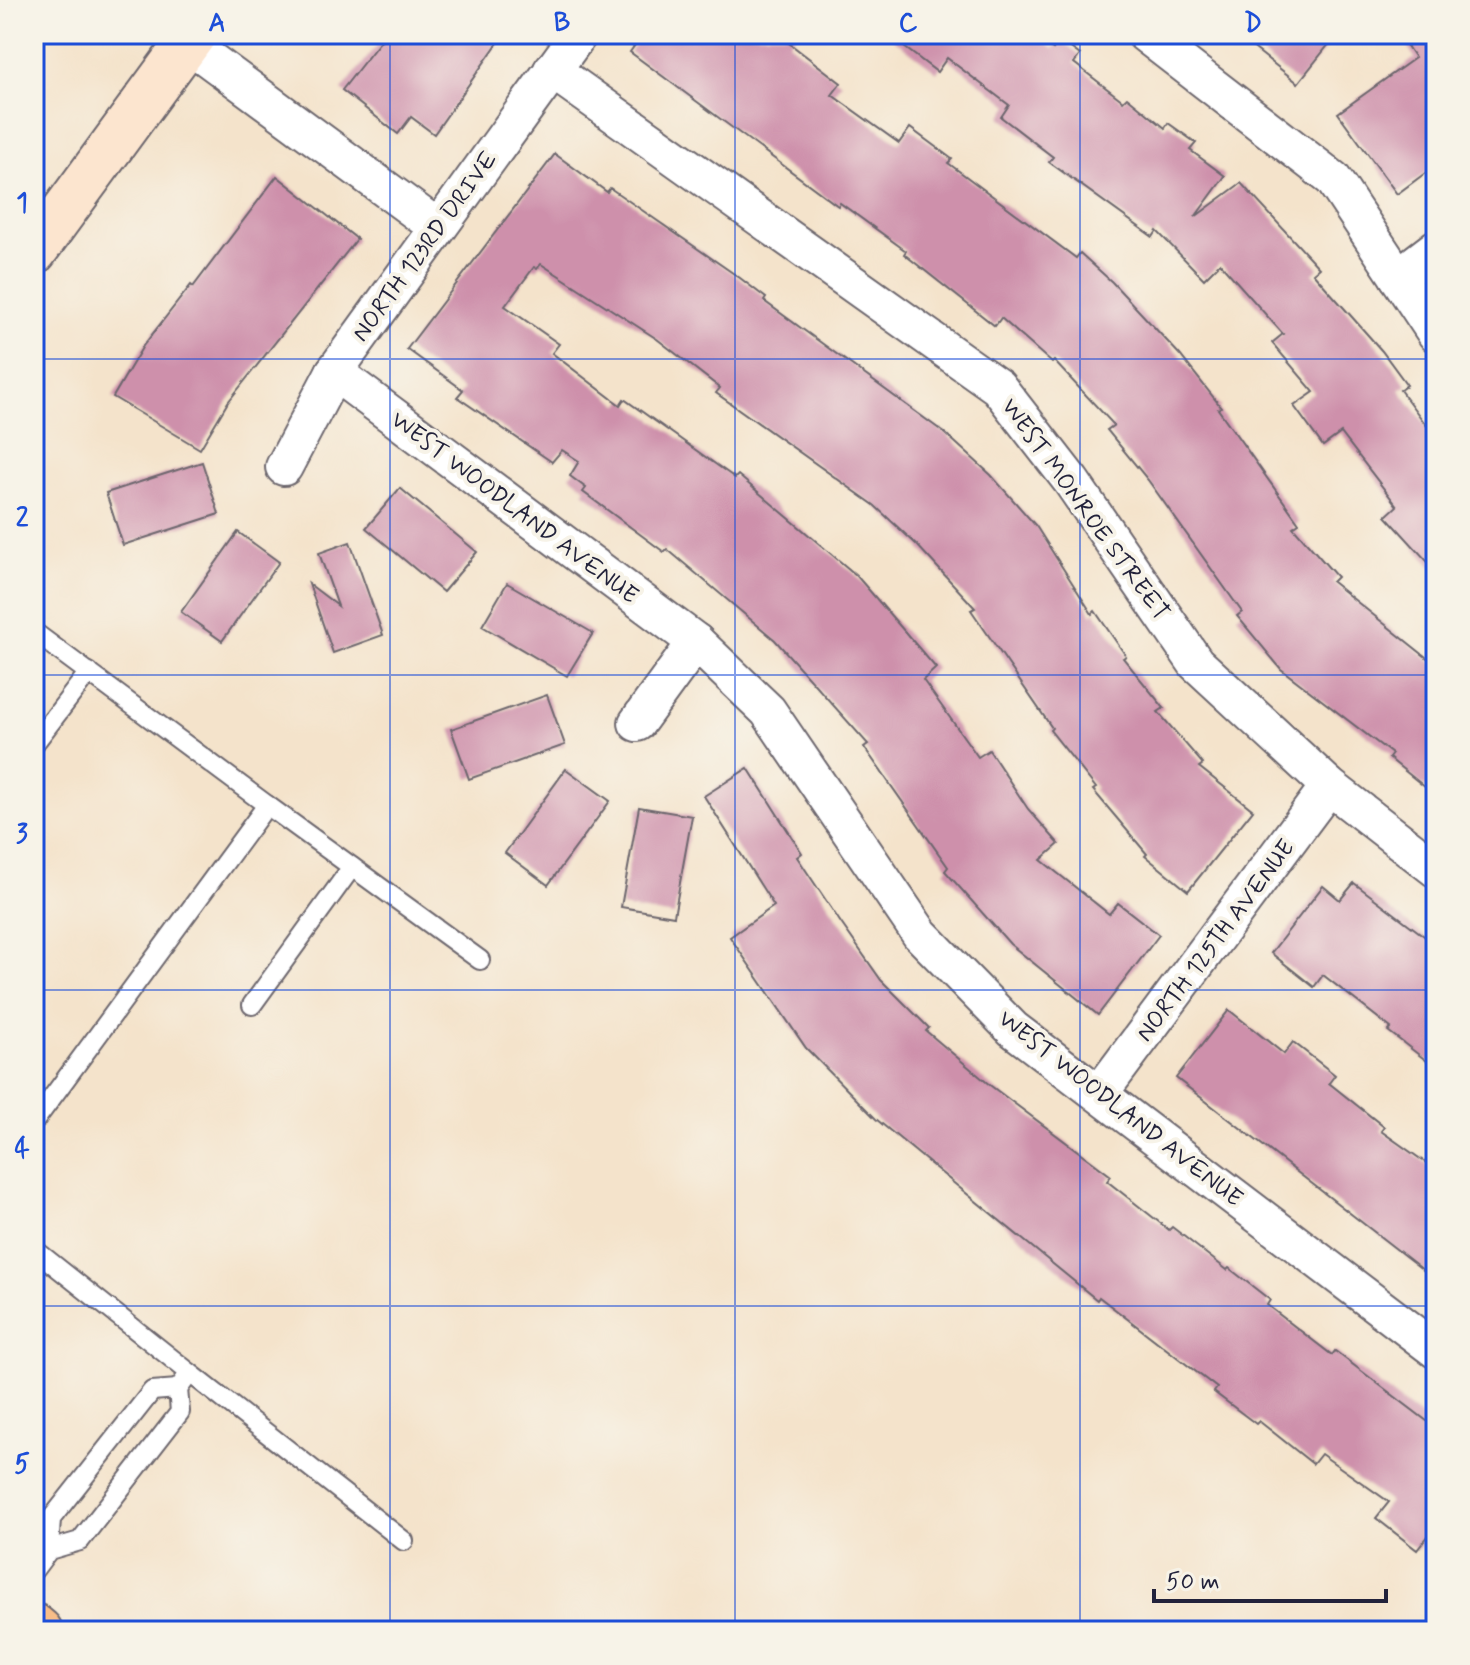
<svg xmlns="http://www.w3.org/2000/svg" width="1470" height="1665" viewBox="0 0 1470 1665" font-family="Mynerve,sans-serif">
	<rect width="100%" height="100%" fill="#f7f3e8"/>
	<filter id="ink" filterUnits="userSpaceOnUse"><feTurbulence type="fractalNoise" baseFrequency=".0125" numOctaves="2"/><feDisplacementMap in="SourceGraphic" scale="16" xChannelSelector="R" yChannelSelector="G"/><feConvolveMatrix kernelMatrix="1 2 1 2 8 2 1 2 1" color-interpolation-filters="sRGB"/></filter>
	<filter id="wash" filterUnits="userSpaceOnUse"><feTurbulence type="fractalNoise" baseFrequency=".006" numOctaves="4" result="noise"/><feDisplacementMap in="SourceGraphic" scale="32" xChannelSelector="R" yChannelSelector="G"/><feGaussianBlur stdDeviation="1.8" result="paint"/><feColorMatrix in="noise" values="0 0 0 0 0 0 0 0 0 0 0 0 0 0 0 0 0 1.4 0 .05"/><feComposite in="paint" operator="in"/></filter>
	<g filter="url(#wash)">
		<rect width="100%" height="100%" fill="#f4e3cb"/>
		<g id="blocks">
			<g fill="#ce90ab">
				<path d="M386,34H504L434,134L411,117L398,134L342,90Z"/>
				<path d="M643,34H796L789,43L841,83L832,95L899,143L910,128L952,159L948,163L1076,258L1080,253L1112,282L1180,355L1221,407L1218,409L1299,523L1293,527L1337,577L1332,582L1436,665V796L1389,758L1392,754L1281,669L1237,616L1242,612L1148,480L1107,430L1114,425L1054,361L1052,363L1001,318L995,326L904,254L906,251L840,203L838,206L630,52Z"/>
				<path d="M887,34H1033L1053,49L1060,40L1080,55L1074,63L1123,101L1127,97L1165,128L1168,123L1196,143L1190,150L1225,176L1195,217L1241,183L1319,268L1313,273L1382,351L1407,385L1400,390L1436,438V571L1386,516L1397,506L1341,433L1323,446L1294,406L1314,392L1272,343L1283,334L1220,263L1204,279L1157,231L1153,237L1049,162L1053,157L1001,117L1009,105L947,58L937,72Z"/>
				<path d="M1236,34H1337L1298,83Z"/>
				<path d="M1399,34H1436V165L1397,194L1338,113L1415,58Z"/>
				<path d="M555,154L607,192L610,188L740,278L766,298L764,301L946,434L991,475L1036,526L1092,614L1095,611L1126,656L1123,658L1164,708L1158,712L1203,764L1199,767L1253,810L1188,891L1145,856L1147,854L1093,790L1096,788L1050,730L1052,728L971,610L975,608L917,545L874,505L716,393L720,388L657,339L541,264L537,269L534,267L505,306L559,344L552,353L620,405L624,399L735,478L738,475L856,575L936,668L923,680L978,757L989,750L1028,809L1059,844L1041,860L1109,914L1118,903L1159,935L1098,1015L1010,944L945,871L948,867L864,747L868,744L775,640L667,549L664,552L583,492L586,488L570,476L579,461L562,450L552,462L457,397L463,390L407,349Z"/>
				<path d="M277,176L357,239L228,402L200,449L113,397L143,346L191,285L193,287Z"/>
				<path d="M202,462L219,514L123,545L106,493Z"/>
				<path d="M400,488L477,552L443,592L366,528Z"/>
				<path d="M238,532L279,562L222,641L181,612Z"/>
				<path d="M350,542L383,635L333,653L309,584L338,606L319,553Z"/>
				<path d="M507,583L593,633L567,676L482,626Z"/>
				<path d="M547,695L565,745L469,779L451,729Z"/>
				<path d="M748,768L802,853L797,857L841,923L881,980L929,1028L926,1031L991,1086L1111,1176L1107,1181L1169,1230L1172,1227L1227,1270L1229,1268L1270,1300L1267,1305L1332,1355L1335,1351L1436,1428V1526L1417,1550L1376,1518L1389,1502L1321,1454L1313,1464L1259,1421L1256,1424L1214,1392L1217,1388L1099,1297L1097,1300L928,1162L876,1119L806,1048L730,937L774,906L704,796Z"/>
				<path d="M566,769L610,801L548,885L505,853Z"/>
				<path d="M639,807L692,816L674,916L621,907Z"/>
				<path d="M1354,883L1436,945V1068L1388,1031L1391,1028L1323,975L1314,987L1271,953L1323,886L1340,900Z"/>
				<path d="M1229,1010L1284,1054L1293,1042L1335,1075L1329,1083L1384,1127L1381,1131L1436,1170V1280L1176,1078Z"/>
			</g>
		</g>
	</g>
	<g filter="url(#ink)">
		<use href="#blocks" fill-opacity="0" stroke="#6c666d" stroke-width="2"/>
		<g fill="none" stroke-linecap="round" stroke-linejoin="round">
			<defs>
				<g id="lane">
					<path d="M34,632L267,805"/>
					<path d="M34,744L89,672"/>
					<path d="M252,1005L352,867"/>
					<path d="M34,1122L267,805L480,960"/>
					<path d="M34,1249L190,1373"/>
					<path d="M178,1389L190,1373L404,1541"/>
					<path d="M34,1570L49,1550L51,1519L152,1391L178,1389L180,1412L80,1541L49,1550"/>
				</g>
				<g id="street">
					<path d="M1145,34L1333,179L1436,334"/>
					<path d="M187,43L437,227"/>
					<path d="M552,70L998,387L1071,481L1196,663L1329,786L1436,869"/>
					<path d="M1398,277L1436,248"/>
					<path d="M334,372L696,642L768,711L920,934L1013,1029L1436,1350"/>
					<path d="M284,467L334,372L579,34"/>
					<path d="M637,723L696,642"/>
					<path d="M1100,1093L1329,786"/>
				</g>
				<path id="secondary" d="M34,252L194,34"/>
				<path id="primary" d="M34,1626L40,1631"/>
			</defs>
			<use href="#lane" stroke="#6c666d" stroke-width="22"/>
			<use href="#street" stroke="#6c666d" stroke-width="40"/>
			<use href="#secondary" stroke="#6c666d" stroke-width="48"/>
			<use href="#primary" stroke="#6c666d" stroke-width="48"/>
			<use href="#lane" stroke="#fff" stroke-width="18"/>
			<use href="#street" stroke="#fff" stroke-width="36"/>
			<use href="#secondary" stroke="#fce5cf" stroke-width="44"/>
			<use href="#primary" stroke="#f8bd88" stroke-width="44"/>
		</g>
	</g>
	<path fill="none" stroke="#1d4ed8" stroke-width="2" stroke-opacity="0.55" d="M390,34V1631M735,34V1631M1080,34V1631M34,359H1436M34,675H1436M34,990H1436M34,1306H1436"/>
	<g text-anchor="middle" stroke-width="8" stroke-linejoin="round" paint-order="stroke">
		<g font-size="24" fill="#22223b" stroke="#f7f3e8">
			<text transform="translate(424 246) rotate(-54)" y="8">NORTH 123RD DRIVE</text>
			<text transform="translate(515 507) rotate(37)" y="8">WEST WOODLAND AVENUE</text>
			<text transform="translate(1086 509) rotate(54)" y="8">WEST MONROE STREET</text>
			<text transform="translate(1215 940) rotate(-53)" y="8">NORTH 125TH AVENUE</text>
			<text transform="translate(1121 1108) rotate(38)" y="8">WEST WOODLAND AVENUE</text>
		</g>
	</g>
	<rect width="1470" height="1665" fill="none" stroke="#f7f3e8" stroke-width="88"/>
	<path d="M1154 1589v12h232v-12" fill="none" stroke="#22223b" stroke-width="4"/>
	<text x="1166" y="1589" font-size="24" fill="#22223b" stroke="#f7f3e8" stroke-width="6" paint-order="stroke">50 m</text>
	<rect x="44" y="44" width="1382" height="1577" fill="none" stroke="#1d4ed8" stroke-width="3"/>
	<g font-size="26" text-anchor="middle" font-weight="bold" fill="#1d4ed8">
		<text x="217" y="31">A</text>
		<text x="562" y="31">B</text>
		<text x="908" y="31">C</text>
		<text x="1253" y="31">D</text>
		<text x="22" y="211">1</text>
		<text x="22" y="526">2</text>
		<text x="22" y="842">3</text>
		<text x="22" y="1157">4</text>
		<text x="22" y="1472">5</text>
	</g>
</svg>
